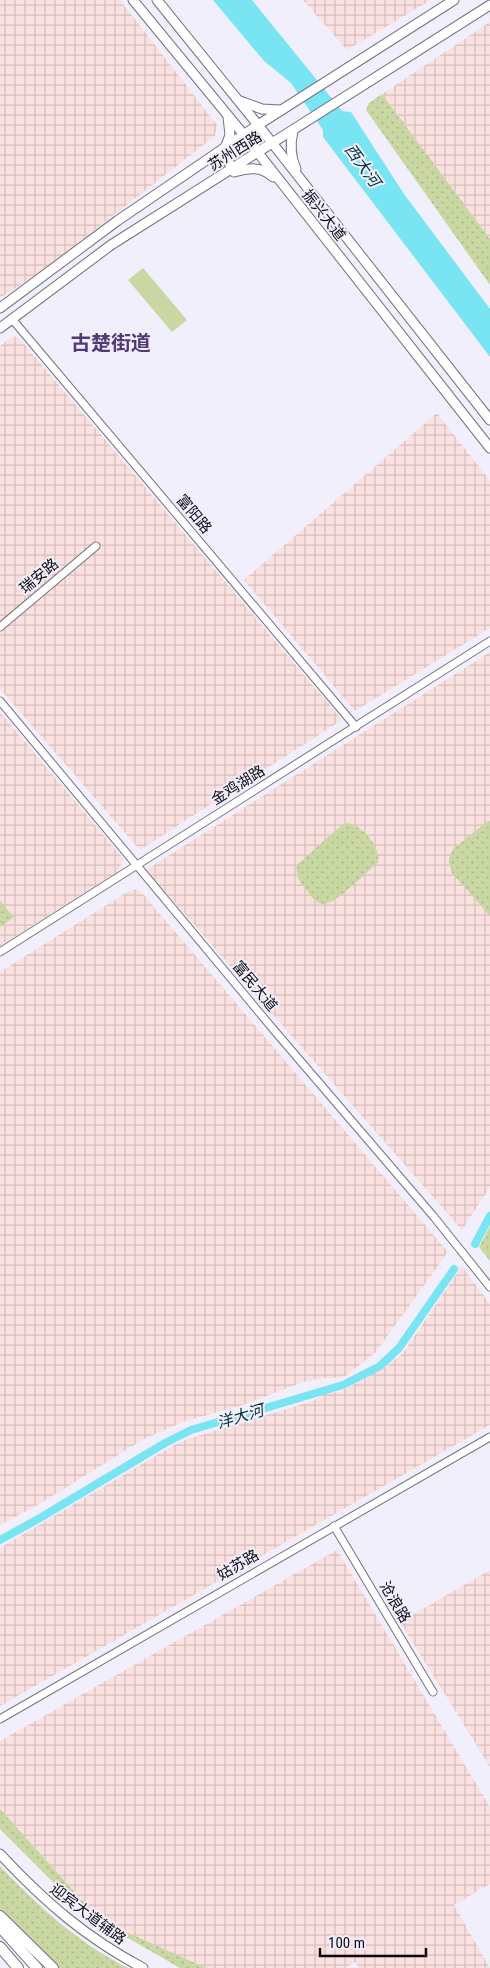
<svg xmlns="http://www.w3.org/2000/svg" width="490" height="1968" viewBox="0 0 490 1968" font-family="'Roboto Condensed','Noto Sans SC',sans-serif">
	<defs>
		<pattern id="industrial-grid" width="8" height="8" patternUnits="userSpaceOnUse" patternTransform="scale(1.25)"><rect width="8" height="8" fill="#fbe0e0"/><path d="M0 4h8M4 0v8" fill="none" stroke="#d6bfbf"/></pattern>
		<pattern id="grass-dots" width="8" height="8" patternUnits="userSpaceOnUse" patternTransform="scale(1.25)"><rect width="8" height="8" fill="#c9d7a2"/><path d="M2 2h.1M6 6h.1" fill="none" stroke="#abb78a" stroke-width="1.8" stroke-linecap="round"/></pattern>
	</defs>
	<rect width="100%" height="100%" fill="#f2effd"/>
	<g fill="url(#industrial-grid)">
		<path d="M0,0H120L217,125L215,136L42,271L0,298Z"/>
		<path d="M303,0H431L347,50Z"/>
		<path d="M490,22V239L382,94Z"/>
		<path d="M13,336L19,338L342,720L140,850L0,689V346Z"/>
		<path d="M437,413L490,481V628L355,711L244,580Z"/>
		<path d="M490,652V1187L462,1230L146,870Z"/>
		<path d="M0,712L122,857L123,861L116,873L0,946Z"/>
		<path d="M136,889L143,894L448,1252L376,1352L347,1375L339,1378H324L303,1382L243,1405L183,1422L144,1439L41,1503L0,1525V972L129,891Z"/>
		<path d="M462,1266L490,1304V1425L0,1706V1548L174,1445L187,1439L313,1401L325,1393L340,1392L387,1366L403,1353Z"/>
		<path d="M337,1550L490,1807V1884L454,1905L490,1968H359L355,1962L345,1968H201L100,1920L0,1809V1741Z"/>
		<path d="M490,1570V1767L400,1622Z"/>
	</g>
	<g fill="url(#grass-dots)">
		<path d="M382,94L490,239V285L366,110L369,103Z"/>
		<path d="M488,821H490V916L452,873L449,863V858L453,849Z"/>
		<path d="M349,823C363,827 381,847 378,862C368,871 335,905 323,904C315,903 310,895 306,889C300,882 295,875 297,865L343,824Z"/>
		<path d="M0,901L14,917L0,927Z"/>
		<path d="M490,1226V1261L479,1247Z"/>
		<path d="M0,1809L100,1920L206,1968H180L102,1923L64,1893L0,1829Z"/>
		<path d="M0,1866C38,1906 78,1943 128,1968H47L0,1912Z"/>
	</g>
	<path fill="#c9d7a2" d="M143,268L187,320L172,332L128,280Z"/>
	<path fill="#79e5f2" d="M213,0H252L342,111L351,112L404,194L490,309V357L323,137V130L291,83L264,61Z"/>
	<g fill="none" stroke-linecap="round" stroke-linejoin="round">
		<g stroke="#79e5f2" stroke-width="8">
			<path d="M475,1244L490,1216"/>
			<path d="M0,1540L40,1518L165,1443L191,1430L343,1385L380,1366L399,1348L454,1269"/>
		</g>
		<defs>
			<g id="minor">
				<path d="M12,319L356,727"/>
				<path d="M0,627L96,546"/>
				<path d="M0,701L273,1029L434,1217L490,1287"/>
				<path d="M0,952L490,641"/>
				<path d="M334,1526L433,1692"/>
				<path d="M0,1719L490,1437"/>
			</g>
			<g id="major">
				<path d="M133,0L244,135L490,448"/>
				<path d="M157,0L258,125L490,420"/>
				<path d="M240,101L262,109L280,110"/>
				<path d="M293,131C290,144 290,156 296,169"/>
				<path d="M225,148L230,135L228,117"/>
				<path d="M221,151L233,169"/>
				<path d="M234,172C249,168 261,166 273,177"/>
				<path d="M0,308L117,221L258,125L454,0"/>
				<path d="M0,328L111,245L490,5"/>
				<path d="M0,1854C45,1902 85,1937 143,1968"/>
			</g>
			<g id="highway">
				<path d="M0,1916L53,1968"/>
				<path d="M0,1927L37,1968"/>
				<path d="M0,1947L18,1968"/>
			</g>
		</defs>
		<use href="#minor" stroke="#747180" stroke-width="9"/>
		<use href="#major" stroke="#747180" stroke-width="11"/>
		<use href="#highway" stroke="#747180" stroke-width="12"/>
		<use href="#minor" stroke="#fff" stroke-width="7"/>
		<use href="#major" stroke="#fff" stroke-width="9"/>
		<use href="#highway" stroke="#fff" stroke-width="10"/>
	</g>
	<g text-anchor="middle" stroke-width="4" stroke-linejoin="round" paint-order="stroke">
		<g font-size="15" fill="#0d0b11" stroke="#f2effd">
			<text transform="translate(235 151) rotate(-32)" y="5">苏州西路</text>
			<text transform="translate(324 215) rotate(52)" y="5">振兴大道</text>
			<text transform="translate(194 514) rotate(50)" y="5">富阳路</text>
			<text transform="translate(39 576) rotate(-40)" y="5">瑞安路</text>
			<text transform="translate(238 785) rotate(-32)" y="5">金鸡湖路</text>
			<text transform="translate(255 986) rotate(50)" y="5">富民大道</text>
			<text transform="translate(238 1565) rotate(-30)" y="5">姑苏路</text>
			<text transform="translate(395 1602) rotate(59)" y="5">沧浪路</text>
			<text transform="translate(88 1914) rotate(37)" y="5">迎宾大道辅路</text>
		</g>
		<g font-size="16" font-style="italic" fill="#00353b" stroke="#f2effd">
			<text transform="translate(363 165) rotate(54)" y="6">西大河</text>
			<text transform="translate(240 1416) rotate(-17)" y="6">洋大河</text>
		</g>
		<g font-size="20" font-weight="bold" fill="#4f3a76" stroke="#f2effd">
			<text x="111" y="350">古楚街道</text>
		</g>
	</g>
	<path d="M320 1948v8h106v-8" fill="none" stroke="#0d0b11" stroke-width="2.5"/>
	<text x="328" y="1948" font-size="15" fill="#0d0b11" stroke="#f2effd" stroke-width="4" paint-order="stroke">100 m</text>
</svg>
